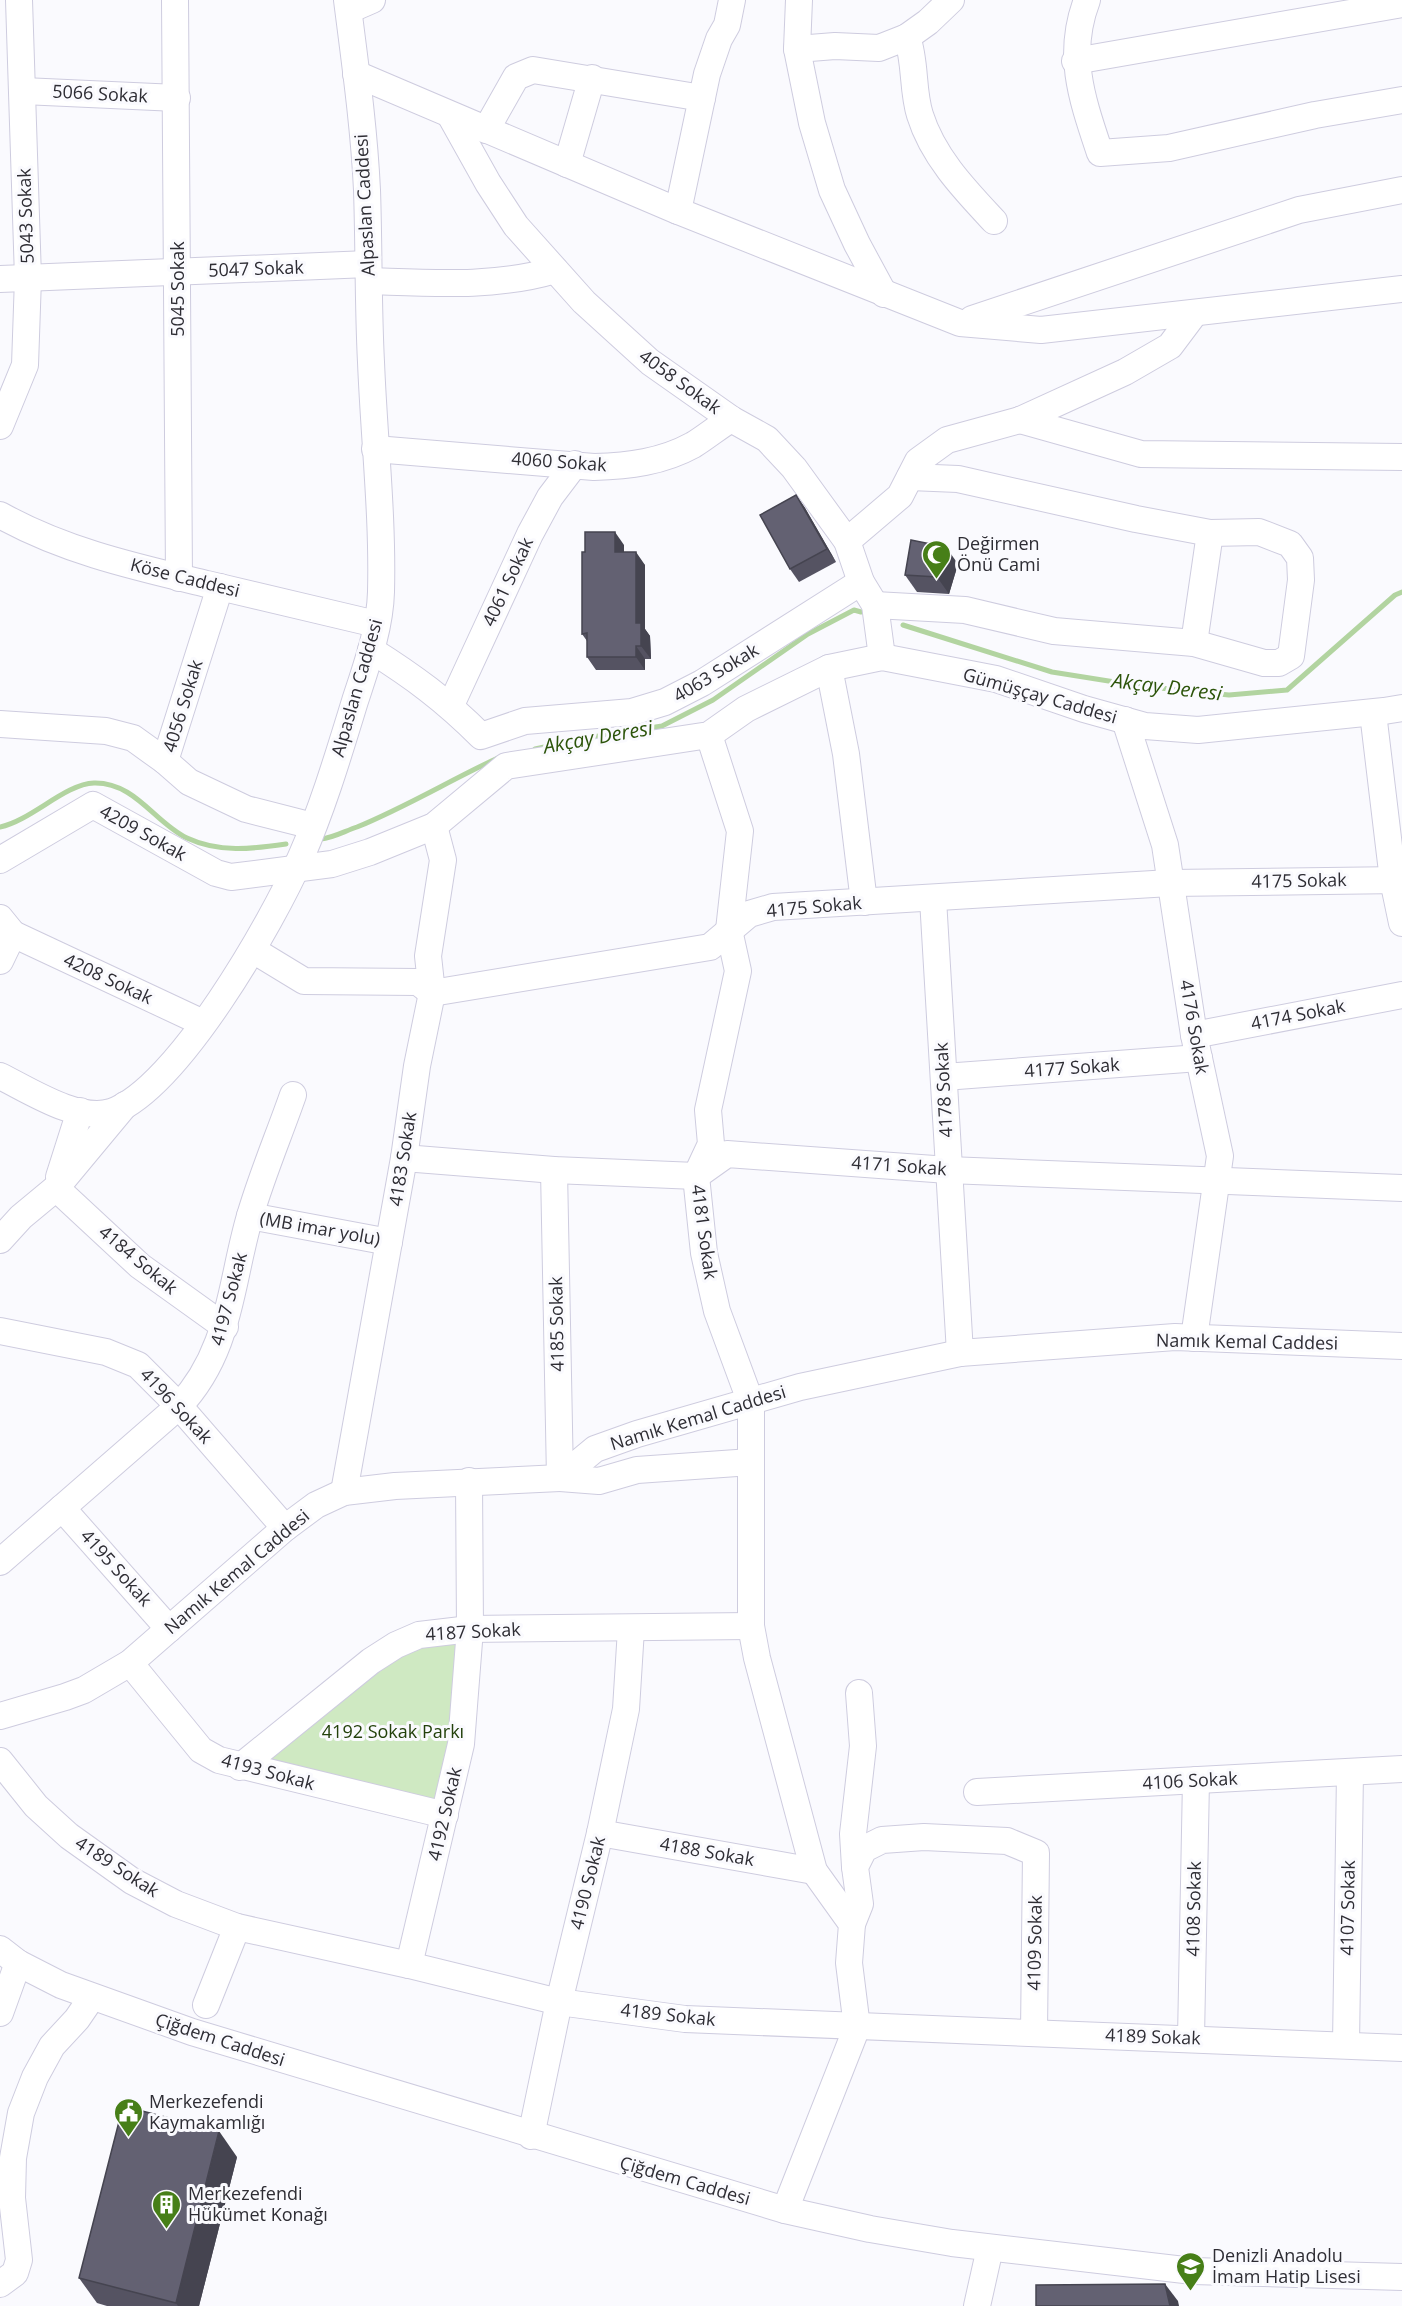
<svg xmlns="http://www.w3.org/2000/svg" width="1402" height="2306" viewBox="0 0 1402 2306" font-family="'Open Sans',sans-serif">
	<rect width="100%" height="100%" fill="#fafafe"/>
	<path fill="#cfe9c2" d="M457,1642L454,1739L436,1801L264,1759L413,1645Z"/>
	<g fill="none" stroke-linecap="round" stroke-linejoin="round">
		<g stroke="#b2d4a0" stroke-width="5">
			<path d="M903,625L1052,672L1140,686L1229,695L1287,690L1395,595L1402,592"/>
			<path d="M535,749L586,738L662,726L713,700L808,634L854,610L861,612"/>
			<path d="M0,827C32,820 65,784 94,783C135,782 155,823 187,838C219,853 252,849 286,844"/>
			<path d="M321,839C333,838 345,831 357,827C406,807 452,779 500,757"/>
		</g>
		<defs>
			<g id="minor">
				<path d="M175,0L179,578"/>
				<path d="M799,0L797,49L812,123L832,190L857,244L884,294"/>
				<path d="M1087,0C1066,55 1082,99 1100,153L1169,148L1315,115L1402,100"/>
				<path d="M349,10L372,0"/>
				<path d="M907,37C916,62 912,90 920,115C933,157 965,190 994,221"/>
				<path d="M797,49L835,46L879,48L907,37L928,22L951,0"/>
				<path d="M1075,61L1402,4"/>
				<path d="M356,74L678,211L960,323L1041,330L1402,289"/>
				<path d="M23,91L177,98"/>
				<path d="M450,115L488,183L516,226L584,302L650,362L731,419L767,439L794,468L847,541L861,582L875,605L882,657"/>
				<path d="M486,130L516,77L533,70L702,98"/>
				<path d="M567,164L592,78"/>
				<path d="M678,211L707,74L719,39L727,25L732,0"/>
				<path d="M0,279L368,264"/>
				<path d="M369,281C430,283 495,288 555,270"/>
				<path d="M972,319L1299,210L1402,190"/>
				<path d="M1020,420L1141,454L1402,457"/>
				<path d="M0,426L25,365L28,278L19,0"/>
				<path d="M375,449L594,467C629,466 662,462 693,445C706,437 718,427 731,419"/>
				<path d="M0,515C64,551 136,567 207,584C263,597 319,611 376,624"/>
				<path d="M847,541L900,496L918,461L947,440L1020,420L1125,372L1170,346L1194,314"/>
				<path d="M875,605L965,610L1054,631L1194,643L1264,663H1279L1291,656L1301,580L1300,558L1290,544L1259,532L1210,533L1136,519L958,479L910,477"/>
				<path d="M1194,643L1210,533"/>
				<path d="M371,650C414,677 445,700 481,736L525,721L632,712L665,702L702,683L861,582"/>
				<path d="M829,668L846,754L864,902"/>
				<path d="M451,705L530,534L550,497L575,464"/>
				<path d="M1373,713L1393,880L1402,923"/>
				<path d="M1125,720L1165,845L1194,1035L1220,1156L1194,1338"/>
				<path d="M0,724L106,731L133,738L165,761L220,587"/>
				<path d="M709,735L740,831L729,930L738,971L708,1110L711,1144L696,1176L704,1253L717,1311L751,1403V1626L757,1658L814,1871L852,1924L849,1963L857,2027L785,2210"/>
				<path d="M165,761L189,782L246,809L313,826"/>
				<path d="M0,860L93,805L216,873L231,877L332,864L370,852L434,826L506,766L709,735L746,709L829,668L882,657L996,679L1084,709L1145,726L1198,730L1384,711L1402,708"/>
				<path d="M933,899L960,1353"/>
				<path d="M0,918L13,934L0,961"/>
				<path d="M13,934L203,1023"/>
				<path d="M253,950L304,981L418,982L432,993L710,947L749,914L773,907L1170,883L1402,880"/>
				<path d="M1194,1035L1402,995"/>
				<path d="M0,1076C29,1090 77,1122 111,1112C177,1090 273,921 301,857C323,807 339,753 355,701C366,667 380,629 381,592C383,516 374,438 371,362C368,305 369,247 367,190C364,127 355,63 347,0"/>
				<path d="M944,1077L1199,1058"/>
				<path d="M404,1158L554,1170L696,1176L727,1154L948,1170L1402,1188"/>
				<path d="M554,1170L560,1478L599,1481L637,1470L751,1462"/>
				<path d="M59,1177L80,1111"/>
				<path d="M56,1188L140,1266L225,1327"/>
				<path d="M250,1216L389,1242"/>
				<path d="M0,1240L21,1217L56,1188L125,1105"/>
				<path d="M0,1331L106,1352L138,1365L179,1406L285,1528"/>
				<path d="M344,1492L404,1158L417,1066L432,993L428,956L443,860L434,826"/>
				<path d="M62,1508L169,1629"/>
				<path d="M0,1562L179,1406C231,1351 230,1284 250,1216C262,1175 279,1135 293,1095"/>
				<path d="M130,1663L201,1750L219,1760L445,1815"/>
				<path d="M0,1716L65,1697L84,1690L130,1663L285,1528L316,1505L344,1492L395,1486L560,1478L595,1449L637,1434L800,1387L960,1353L1175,1337L1402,1346"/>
				<path d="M0,1761L36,1806L69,1836L132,1881L176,1904L237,1927L409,1965L559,2002L685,2019L1402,2048"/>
				<path d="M240,1767L371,1661L396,1645L419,1635L470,1629L751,1626"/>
				<path d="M977,1792L1402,1769"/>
				<path d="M600,1833L814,1871"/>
				<path d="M855,1867L853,1834L863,1746L859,1693"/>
				<path d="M852,1924L860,1904L855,1867L864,1849L882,1840L924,1837L1007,1841L1036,1853L1034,2033"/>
				<path d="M0,1949L18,1963L61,1985L192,2032L785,2210L870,2229L952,2243L1193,2271L1402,2277"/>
				<path d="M409,1965L461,1744L470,1629L469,1481"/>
				<path d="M206,2005L237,1927"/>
				<path d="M0,2013L18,1963"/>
				<path d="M1191,2038L1196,1780"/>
				<path d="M1346,2045L1350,1772"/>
				<path d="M531,2136L559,2002L600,1833L626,1709L631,1629"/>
				<path d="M0,2284L15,2273L19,2260L12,2198L13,2158L21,2113L35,2077L52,2046L77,2019L92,1997"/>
				<path d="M977,2306L990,2248"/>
			</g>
		</defs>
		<use href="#minor" stroke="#ceccdf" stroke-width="28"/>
		<use href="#minor" stroke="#fff" stroke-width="26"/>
	</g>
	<g fill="#555362">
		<path d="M796,495L805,508L836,562L799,582L790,569Z"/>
		<path d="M624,545V552L645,565V629L650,636L651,659H645V670H596L587,657V641L582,634L585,552Z"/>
		<path d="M958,564L949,594L917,592L905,575Z"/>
		<path d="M237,2157L199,2306H107L97,2303L79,2278Z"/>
	</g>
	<g fill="#454450">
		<path d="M796,495L805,508L836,562L827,549Z"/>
		<path d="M615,532L624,545V565L615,552Z"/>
		<path d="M946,547L958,564L949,594L937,577Z"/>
		<path d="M636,552L645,565V629L650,636L651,659L641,646L636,623Z"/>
		<path d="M636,646L645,659V670L636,657Z"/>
		<path d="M219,2131L237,2157L199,2306H178L176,2303Z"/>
		<path d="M1165,2284L1178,2301L1179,2306H1170Z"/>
	</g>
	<g fill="#636172" stroke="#454450" stroke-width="1.5">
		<path d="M796,495L827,549L790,569L760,515Z"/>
		<path d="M585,532H615V552H636V623H641V646H636V657H587V633L582,634V552H585Z"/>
		<path d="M911,540L946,547L937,577L905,575Z"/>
		<path d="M123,2106L219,2131L176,2303L79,2278Z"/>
		<path d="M1165,2284L1170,2306H1036V2285Z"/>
	</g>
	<defs>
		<symbol id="mosque-pin" viewBox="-11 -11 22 30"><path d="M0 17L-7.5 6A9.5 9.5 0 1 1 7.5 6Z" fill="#477f18" stroke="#fafafe"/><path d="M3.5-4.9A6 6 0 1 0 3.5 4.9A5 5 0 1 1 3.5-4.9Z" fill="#fff"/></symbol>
		<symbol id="civic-pin" viewBox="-11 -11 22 30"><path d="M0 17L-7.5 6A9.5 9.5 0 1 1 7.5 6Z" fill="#477f18" stroke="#fafafe"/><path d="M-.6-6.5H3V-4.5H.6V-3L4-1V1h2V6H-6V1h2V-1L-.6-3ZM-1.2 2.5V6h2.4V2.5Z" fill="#fff"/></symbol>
		<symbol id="building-pin" viewBox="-11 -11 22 30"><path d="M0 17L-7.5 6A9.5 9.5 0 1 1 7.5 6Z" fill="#477f18" stroke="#fafafe"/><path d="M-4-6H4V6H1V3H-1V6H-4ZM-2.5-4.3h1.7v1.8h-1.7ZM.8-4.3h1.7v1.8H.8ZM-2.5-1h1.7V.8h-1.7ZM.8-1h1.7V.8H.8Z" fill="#fff"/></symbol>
		<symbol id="school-pin" viewBox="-11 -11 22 30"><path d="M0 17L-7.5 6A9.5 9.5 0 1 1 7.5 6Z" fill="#477f18" stroke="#fafafe"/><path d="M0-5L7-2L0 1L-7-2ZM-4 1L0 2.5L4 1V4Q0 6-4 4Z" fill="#fff"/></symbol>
	</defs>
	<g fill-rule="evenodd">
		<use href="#mosque-pin" x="920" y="538" width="33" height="45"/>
		<use href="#civic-pin" x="112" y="2096" width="33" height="45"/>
		<use href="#building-pin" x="150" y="2188" width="33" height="45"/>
		<use href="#school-pin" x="1174" y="2250" width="33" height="45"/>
	</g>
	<g text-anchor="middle" stroke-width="6" stroke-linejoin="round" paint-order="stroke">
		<g font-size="18" fill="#2e2d34" stroke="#fafafe">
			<text transform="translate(100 94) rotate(3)" y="6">5066 Sokak</text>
			<text transform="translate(365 205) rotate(-93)" y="6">Alpaslan Caddesi</text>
			<text transform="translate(26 216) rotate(-92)" y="6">5043 Sokak</text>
			<text transform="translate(256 269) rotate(-2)" y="6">5047 Sokak</text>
			<text transform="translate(178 289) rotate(-90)" y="6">5045 Sokak</text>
			<text transform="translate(680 382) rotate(36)" y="6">4058 Sokak</text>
			<text transform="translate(559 462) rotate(4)" y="6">4060 Sokak</text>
			<text transform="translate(185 578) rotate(14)" y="6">Köse Caddesi</text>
			<text transform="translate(508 582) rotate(-65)" y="6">4061 Sokak</text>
			<text transform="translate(716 673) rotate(-31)" y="6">4063 Sokak</text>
			<text transform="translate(357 688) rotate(-74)" y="6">Alpaslan Caddesi</text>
			<text transform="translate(1040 696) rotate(16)" y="6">Gümüşçay Caddesi</text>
			<text transform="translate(183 706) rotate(-73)" y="6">4056 Sokak</text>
			<text transform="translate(143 833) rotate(29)" y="6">4209 Sokak</text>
			<text transform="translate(1299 881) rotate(-1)" y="6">4175 Sokak</text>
			<text transform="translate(814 907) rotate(-5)" y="6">4175 Sokak</text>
			<text transform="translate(108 979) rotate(25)" y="6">4208 Sokak</text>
			<text transform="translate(1298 1015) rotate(-11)" y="6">4174 Sokak</text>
			<text transform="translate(1194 1027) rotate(80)" y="6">4176 Sokak</text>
			<text transform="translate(1072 1068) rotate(-4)" y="6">4177 Sokak</text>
			<text transform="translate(944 1090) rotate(-93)" y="6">4178 Sokak</text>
			<text transform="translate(403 1159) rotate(-81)" y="6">4183 Sokak</text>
			<text transform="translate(899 1166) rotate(4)" y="6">4171 Sokak</text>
			<text transform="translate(320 1229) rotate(10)" y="6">(MB imar yolu)</text>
			<text transform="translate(704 1232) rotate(82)" y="6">4181 Sokak</text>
			<text transform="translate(138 1260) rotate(40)" y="6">4184 Sokak</text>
			<text transform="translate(229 1299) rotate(-75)" y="6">4197 Sokak</text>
			<text transform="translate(557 1324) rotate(-91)" y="6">4185 Sokak</text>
			<text transform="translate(1247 1342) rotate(1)" y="6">Namık Kemal Caddesi</text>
			<text transform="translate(176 1406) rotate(47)" y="6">4196 Sokak</text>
			<text transform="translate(698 1418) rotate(-17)" y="6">Namık Kemal Caddesi</text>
			<text transform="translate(116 1568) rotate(48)" y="6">4195 Sokak</text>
			<text transform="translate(237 1572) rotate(-40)" y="6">Namık Kemal Caddesi</text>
			<text transform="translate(473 1632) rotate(-3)" y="6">4187 Sokak</text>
			<text transform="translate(268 1772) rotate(15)" y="6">4193 Sokak</text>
			<text transform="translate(1190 1781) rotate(-3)" y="6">4106 Sokak</text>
			<text transform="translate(445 1814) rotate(-77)" y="6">4192 Sokak</text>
			<text transform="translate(707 1852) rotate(10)" y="6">4188 Sokak</text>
			<text transform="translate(117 1867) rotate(33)" y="6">4189 Sokak</text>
			<text transform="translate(588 1883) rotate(-76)" y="6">4190 Sokak</text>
			<text transform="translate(1348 1908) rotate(-89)" y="6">4107 Sokak</text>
			<text transform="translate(1194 1909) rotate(-89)" y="6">4108 Sokak</text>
			<text transform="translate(1035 1943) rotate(-89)" y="6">4109 Sokak</text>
			<text transform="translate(668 2015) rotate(6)" y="6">4189 Sokak</text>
			<text transform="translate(1153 2037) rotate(2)" y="6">4189 Sokak</text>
			<text transform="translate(220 2040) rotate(18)" y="6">Çiğdem Caddesi</text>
			<text transform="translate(685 2181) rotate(16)" y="6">Çiğdem Caddesi</text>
		</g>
		<g font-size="18" fill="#2e2d34" stroke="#fafafe" text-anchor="start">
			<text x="957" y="550">Değirmen<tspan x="957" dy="21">Önü Cami</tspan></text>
			<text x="149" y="2108">Merkezefendi<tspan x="149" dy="21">Kaymakamlığı</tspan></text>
			<text x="188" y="2200">Merkezefendi<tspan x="188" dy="21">Hükümet Konağı</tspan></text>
			<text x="1212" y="2262">Denizli Anadolu<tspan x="1212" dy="21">İmam Hatip Lisesi</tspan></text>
		</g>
		<g font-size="18" fill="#23410b" stroke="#fafafe">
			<text x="393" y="1738">4192 Sokak Parkı</text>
		</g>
		<g font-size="20" font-style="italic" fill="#2c540a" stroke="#fafafe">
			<text transform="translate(1167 687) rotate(7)" y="7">Akçay Deresi</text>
			<text transform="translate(598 737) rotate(-10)" y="7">Akçay Deresi</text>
		</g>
	</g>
</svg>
